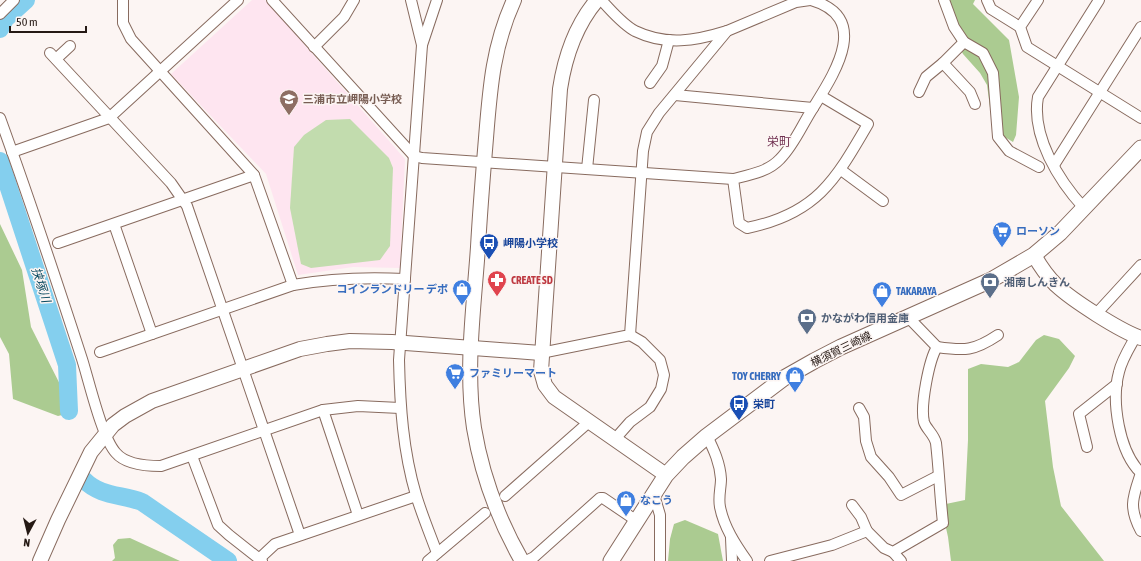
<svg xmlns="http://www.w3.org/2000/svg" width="1141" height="561" viewBox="0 0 1141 561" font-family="'Asap Condensed','Noto Sans JP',sans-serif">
	<rect width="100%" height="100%" fill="#fcf5f3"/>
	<path fill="#fee5f0" d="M252,0H265L405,159L400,268L353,267L298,275L266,174L171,74Z"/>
	<path fill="#c2dcae" d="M350,119L389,158L393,168L390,246L380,260L311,268L301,264L290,208L294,147L304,135L326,120Z"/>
	<g fill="#abcb91">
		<path d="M938,0H975L973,4L1009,40L1019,97L1016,135L1013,142L993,130L987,85L980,73L963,54L953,35Z"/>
		<path d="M0,224L22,270L31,327L74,412L58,416L13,399L9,354L0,337Z"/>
		<path d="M1044,335L1059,339L1075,356L1069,368L1045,401L1053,467L1061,506L1104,561H951L948,537L941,505L965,500L968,440V369L981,364L1008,367L1019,362L1036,340Z"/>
		<path d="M685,520L718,534L723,561H668L670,539L674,524Z"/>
		<path d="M130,538L180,561H112L115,558L113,545L118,539Z"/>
	</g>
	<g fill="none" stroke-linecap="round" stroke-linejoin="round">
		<g stroke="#84cfee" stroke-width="18">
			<path d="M0,29L5,19L26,0"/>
			<path d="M0,161L67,365L69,411"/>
			<path d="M84,480C101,497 122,494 142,502L228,561"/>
		</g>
		<defs>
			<g id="street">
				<path d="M123,0V23L131,39L254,175L293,285C332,278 366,277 405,279"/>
				<path d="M272,0L414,156L422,158L733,179C749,175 768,172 780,159C794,145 802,125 813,108C834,74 872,18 811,0"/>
				<path d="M411,0L422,45"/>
				<path d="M437,0L422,45L399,360C400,406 403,451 416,495C422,515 430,534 437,553"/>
				<path d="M601,0C611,10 622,24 635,31C666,46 695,41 727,31"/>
				<path d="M944,0L954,27L964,42L983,53L993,73L998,137L1009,151L1039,167"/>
				<path d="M987,0L991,9L1020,27"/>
				<path d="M1038,0L1020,27L1027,47L1141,118"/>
				<path d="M0,14L14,0"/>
				<path d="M964,42L943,63L970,92L975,104"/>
				<path d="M314,47L344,17L354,0"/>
				<path d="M50,53L171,183L187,206L300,535"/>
				<path d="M56,59L70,46"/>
				<path d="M650,83L662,66L669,40"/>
				<path d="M919,92L926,77L943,63"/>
				<path d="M675,95L813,108"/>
				<path d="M0,118C29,198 56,279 82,359C89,381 102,438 116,453C126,465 147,466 161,466L323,410L358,406L400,408"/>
				<path d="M12,152L109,118L238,0"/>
				<path d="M1054,165L1141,27"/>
				<path d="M587,169L594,100"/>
				<path d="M841,170L883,201"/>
				<path d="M733,179L739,223L747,228C816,214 835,181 868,124L821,96"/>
				<path d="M1084,208C1059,181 1031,136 1038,97L1099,0"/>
				<path d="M114,224L152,334"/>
				<path d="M58,243L254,175"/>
				<path d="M1097,313L1141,265"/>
				<path d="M1136,336C1130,347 1122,359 1119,372C1111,401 1119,452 1141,473"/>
				<path d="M937,347C965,351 974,351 998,335"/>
				<path d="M100,352L293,285"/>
				<path d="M541,353L630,335L643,151L647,132L659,113L727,31L796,2L810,0"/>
				<path d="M859,408L864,417L866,441L871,457L889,477L901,495L938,476"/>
				<path d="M323,410L358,515"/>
				<path d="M707,436C714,450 720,463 721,479C721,488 718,497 720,507C724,527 735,544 747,561"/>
				<path d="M615,439L630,422L650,407L661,389L664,375L660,360L642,342L630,335"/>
				<path d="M1087,447L1079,414L1117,384"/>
				<path d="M192,456L218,525L229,535L262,561"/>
				<path d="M1141,473C1133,497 1128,507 1141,531"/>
				<path d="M654,495L660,515V561"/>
				<path d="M505,496L590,421"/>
				<path d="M867,531L884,548L893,552L943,523C940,496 939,469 936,443C934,434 926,429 924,422C920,406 929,360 937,347L908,317"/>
				<path d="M731,538L732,561"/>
				<path d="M893,552L901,561"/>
				<path d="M259,559L275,544L416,496"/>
				<path d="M428,561L485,513"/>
				<path d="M526,561L534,557L600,498H603L637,521"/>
				<path d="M770,561L832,545L867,531L861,517L852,505"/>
			</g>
			<g id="secondary">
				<path d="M514,0C493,46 490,88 486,138C483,174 480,211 478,247C474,306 465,369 474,428C482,476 498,519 522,561"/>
				<path d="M597,0C575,26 565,56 560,89L541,371L545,385L554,397L666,475"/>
				<path d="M1034,255C1040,266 1047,276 1056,285C1072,300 1120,331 1141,338"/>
				<path d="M40,561L58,520L91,452L113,425L125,416L152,401L300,349L327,344L350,341L392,342L541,353"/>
			</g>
			<path id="primary" d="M611,561L666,475L683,457L707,436L784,378L814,361L841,347L991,280L1034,255L1060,233L1141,148"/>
		</defs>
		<use href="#street" stroke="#886b5f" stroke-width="12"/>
		<use href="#secondary" stroke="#886b5f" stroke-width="16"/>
		<use href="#primary" stroke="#886b5f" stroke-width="17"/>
		<use href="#street" stroke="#fff" stroke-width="10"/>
		<use href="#secondary" stroke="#fff" stroke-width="14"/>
		<use href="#primary" stroke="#fff" stroke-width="15"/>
	</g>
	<defs>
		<symbol id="school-pin" viewBox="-11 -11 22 30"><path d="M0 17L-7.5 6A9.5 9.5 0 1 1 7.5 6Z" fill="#8d6e63" stroke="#fcf5f3"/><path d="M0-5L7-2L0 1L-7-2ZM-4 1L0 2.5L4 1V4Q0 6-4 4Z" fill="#fff"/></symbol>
		<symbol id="supermarket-pin" viewBox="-11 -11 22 30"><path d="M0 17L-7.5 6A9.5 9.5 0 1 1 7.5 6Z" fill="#3f7fe0" stroke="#fcf5f3"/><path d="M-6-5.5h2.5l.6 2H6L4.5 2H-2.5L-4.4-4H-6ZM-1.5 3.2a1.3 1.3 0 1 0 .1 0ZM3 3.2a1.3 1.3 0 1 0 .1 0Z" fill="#fff"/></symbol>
		<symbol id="bus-pin" viewBox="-11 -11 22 30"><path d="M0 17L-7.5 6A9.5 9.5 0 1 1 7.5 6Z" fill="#1a4fb4" stroke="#fcf5f3"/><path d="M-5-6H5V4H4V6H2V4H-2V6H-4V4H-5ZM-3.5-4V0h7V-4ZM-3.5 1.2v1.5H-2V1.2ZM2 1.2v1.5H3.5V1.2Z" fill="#fff"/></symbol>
		<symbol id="pharmacy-pin" viewBox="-11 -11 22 30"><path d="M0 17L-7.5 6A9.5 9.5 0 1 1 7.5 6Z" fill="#e0444e" stroke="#fcf5f3"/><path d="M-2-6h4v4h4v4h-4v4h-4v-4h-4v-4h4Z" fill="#fff"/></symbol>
		<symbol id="bank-pin" viewBox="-11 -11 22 30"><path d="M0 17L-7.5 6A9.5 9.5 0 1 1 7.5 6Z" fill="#5c6f8a" stroke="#fcf5f3"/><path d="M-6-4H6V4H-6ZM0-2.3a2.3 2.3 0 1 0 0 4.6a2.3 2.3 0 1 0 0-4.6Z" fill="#fff"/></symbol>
		<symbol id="shop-pin" viewBox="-11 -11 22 30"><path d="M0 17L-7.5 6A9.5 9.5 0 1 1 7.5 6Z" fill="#3f7fe0" stroke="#fcf5f3"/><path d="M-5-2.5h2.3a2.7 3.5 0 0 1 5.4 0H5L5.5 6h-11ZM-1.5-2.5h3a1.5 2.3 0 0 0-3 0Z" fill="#fff"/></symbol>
	</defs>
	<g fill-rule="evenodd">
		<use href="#school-pin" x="278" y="88" width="22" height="30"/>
		<use href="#supermarket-pin" x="991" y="220" width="22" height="30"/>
		<use href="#bus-pin" x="478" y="232" width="22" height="30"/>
		<use href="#pharmacy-pin" x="486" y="269" width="22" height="30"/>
		<use href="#bank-pin" x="979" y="271" width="22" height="30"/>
		<use href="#shop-pin" x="451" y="278" width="22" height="30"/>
		<use href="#shop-pin" x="871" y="280" width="22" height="30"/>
		<use href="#bank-pin" x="796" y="307" width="22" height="30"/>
		<use href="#supermarket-pin" x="444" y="362" width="22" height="30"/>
		<use href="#shop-pin" x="784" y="365" width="22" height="30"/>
		<use href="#bus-pin" x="728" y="393" width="22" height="30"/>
		<use href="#shop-pin" x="615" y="489" width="22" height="30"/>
	</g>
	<g text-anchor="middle" stroke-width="3" stroke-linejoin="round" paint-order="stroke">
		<g font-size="11" font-weight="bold" fill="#785e54" stroke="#fcf5f3" text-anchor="start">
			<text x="303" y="103">三浦市立岬陽小学校</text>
		</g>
		<g font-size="11" font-weight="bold" fill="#366cbe" stroke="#fcf5f3" text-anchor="start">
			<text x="1016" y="235">ローソン</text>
			<text x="448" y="293" text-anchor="end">コインランドリー デポ</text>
			<text x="896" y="295">TAKARAYA</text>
			<text x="469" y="377">ファミリーマート</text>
			<text x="781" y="380" text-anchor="end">TOY CHERRY</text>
			<text x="640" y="504">なこう</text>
		</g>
		<g font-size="11" font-weight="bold" fill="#164399" stroke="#fcf5f3" text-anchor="start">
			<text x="503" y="247">岬陽小学校</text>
			<text x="753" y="408">栄町</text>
		</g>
		<g font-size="11" font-weight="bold" fill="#be3a42" stroke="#fcf5f3" text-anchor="start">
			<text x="511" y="284">CREATE SD</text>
		</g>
		<g font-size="11" font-weight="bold" fill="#4e5e75" stroke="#fcf5f3" text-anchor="start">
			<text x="1004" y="286">湘南しんきん</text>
			<text x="821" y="322">かながわ信用金庫</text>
		</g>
		<g font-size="11" fill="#251914" stroke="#fcf5f3">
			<text transform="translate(841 349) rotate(-26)" y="4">横須賀三崎線</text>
		</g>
		<g font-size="12" fill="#703051" stroke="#fcf5f3">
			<text x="779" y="146">栄町</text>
		</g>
		<g font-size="12" font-style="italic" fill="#08495f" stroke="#fcf5f3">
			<text transform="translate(41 285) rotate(72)" y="4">挟塚川</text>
		</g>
	</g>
	<g transform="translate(28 533) rotate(187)" stroke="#fcf5f3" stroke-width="3" paint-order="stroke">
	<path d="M0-3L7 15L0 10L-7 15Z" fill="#251914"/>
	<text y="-6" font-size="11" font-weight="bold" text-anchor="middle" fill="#251914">N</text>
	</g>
	<path d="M10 26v6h76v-6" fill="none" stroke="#251914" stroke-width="2"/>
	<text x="16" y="26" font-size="12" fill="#251914" stroke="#fcf5f3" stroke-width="3" paint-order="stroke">50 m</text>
</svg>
